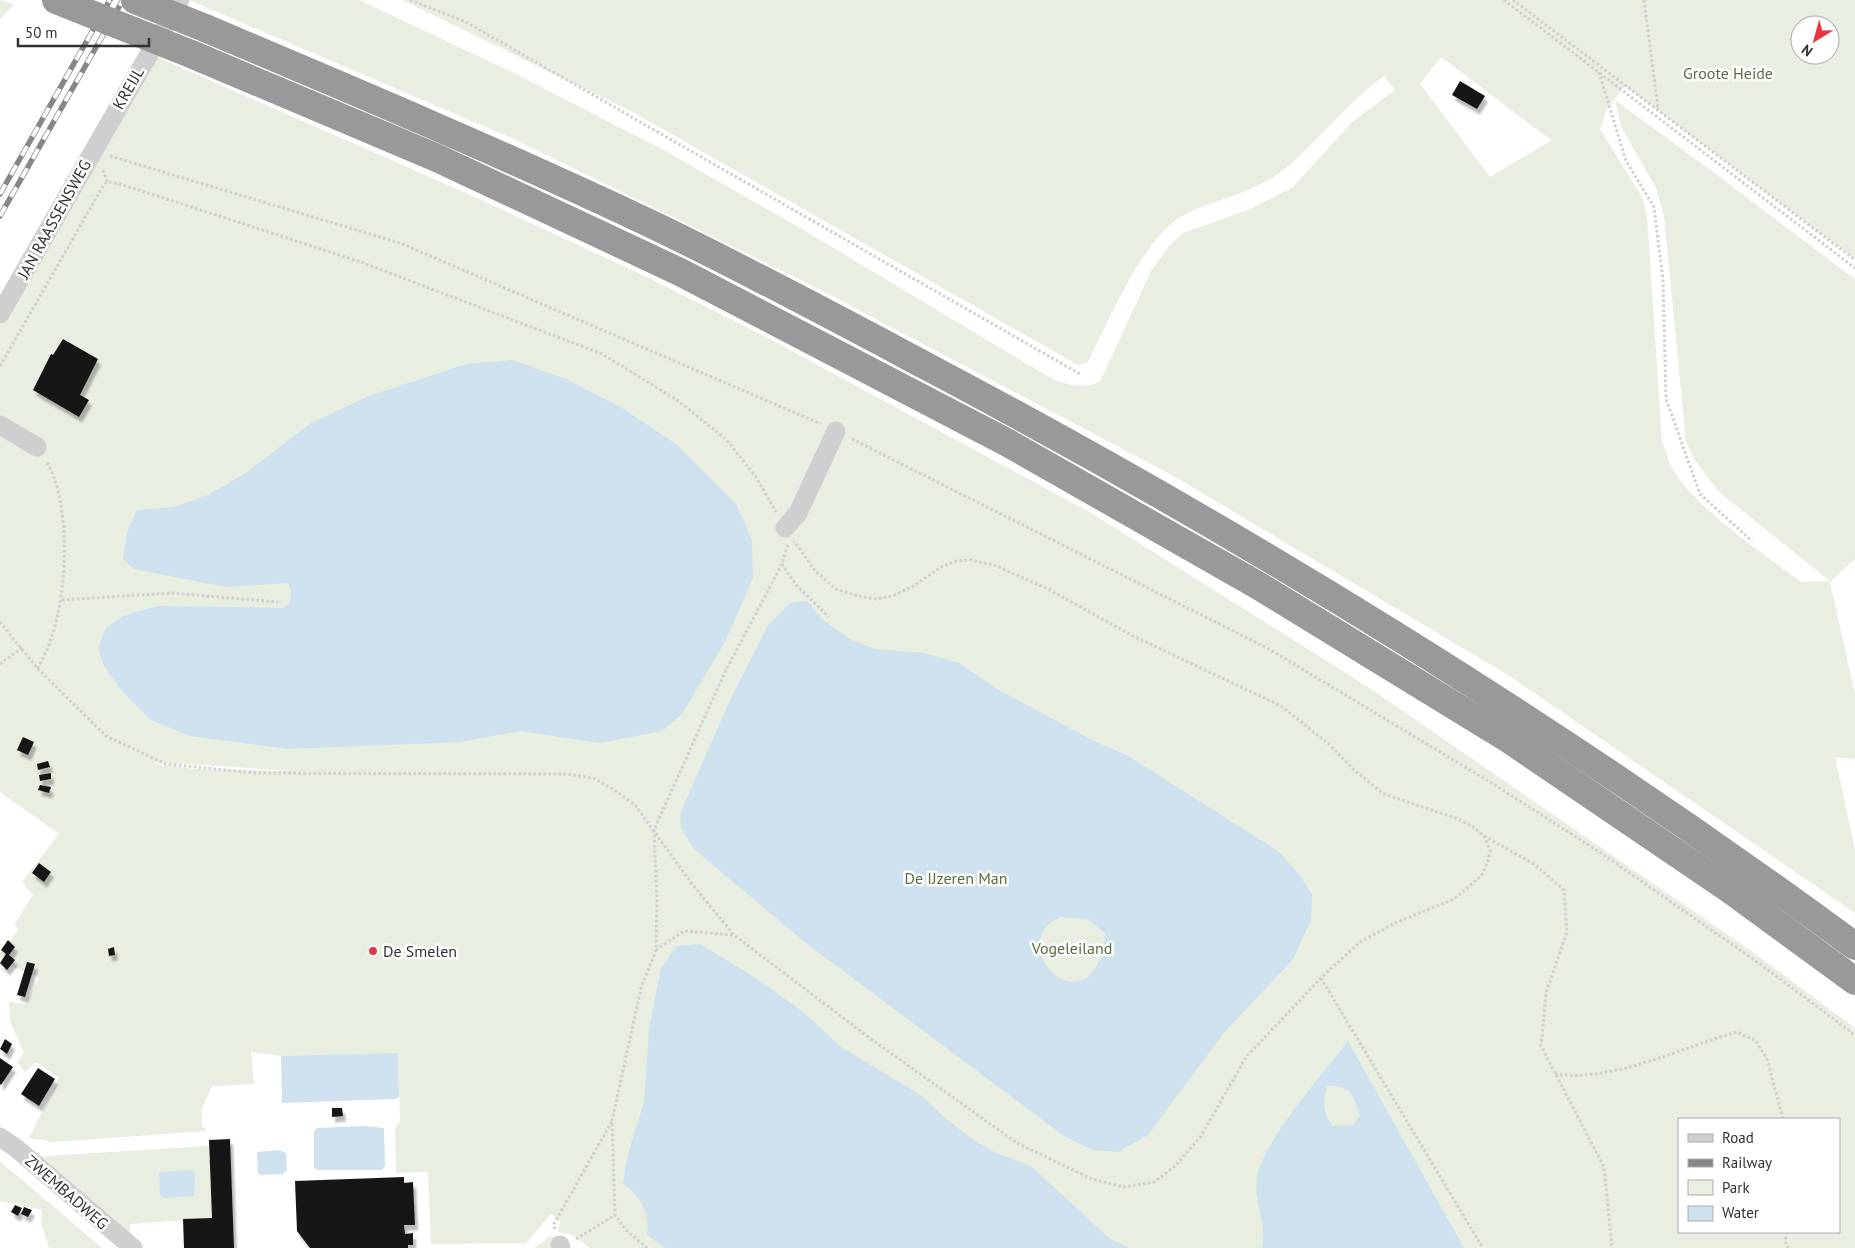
<svg xmlns="http://www.w3.org/2000/svg" width="1855" height="1248" viewBox="0 0 1855 1248" font-family="'PT Sans',sans-serif">
	<defs>
		<filter id="shadow"><feDropShadow dx="3" dy="5.5" stdDeviation="1" flood-color="#0004"/></filter>
	</defs>
	<rect width="100%" height="100%" fill="#fff"/>
	<g fill="#e8eee0" fill-rule="evenodd">
		<path d="M0,0L14,4L0,20Z"/>
		<path d="M189,0H359L508,70L660,148L800,228L1049,377C1065,385 1083,389 1100,382L1151,271L1168,247L1183,233L1248,210L1293,187L1352,122L1395,90L1384,76C1345,103 1317,145 1278,174C1250,194 1214,200 1184,215C1143,236 1109,322 1087,363L1078,365L636,114L402,0H1855V259L1625,86L1607,109L1600,129L1642,197L1647,215L1662,442C1665,449 1667,457 1670,464C1691,506 1763,553 1801,582L1830,581L1719,492L1696,462L1686,442L1664,216L1656,188L1621,127L1615,100L1705,166L1855,279V559L1830,582L1855,694V759L1835,757L1855,850V913L1508,675L1170,474L817,288L518,141ZM1800,25H1830V55H1800ZM1441,57L1551,140H1552L1490,177L1420,84Z"/>
		<path d="M157,57L464,192L647,277L766,337L1093,514L1368,687L1750,950L1855,1028V1248H589L574,1235L558,1232L560,1222L551,1214L526,1243L431,1244L428,1172L396,1173L395,1130L400,1121L398,1054L281,1056L251,1052L254,1084L212,1086L202,1108V1126L205,1128V1131L54,1142L29,1138L59,1078L36,1062L25,1072L17,1062L24,1053L10,1021L9,1002L25,1004L39,977L2,963L0,955L18,930L15,923L33,895L22,882L59,834L0,792V326ZM154,762L293,771L195,769L157,764ZM1679,1119H1839V1232H1679Z"/>
		<path d="M209,1146L212,1218L130,1224L131,1244L29,1157Z"/>
		<path d="M0,1162L14,1173L102,1248H49L41,1223L42,1210L0,1201Z"/>
		<path d="M549,1237H554L556,1248H534Z"/>
	</g>
	<g fill="#cde1ee" fill-rule="evenodd">
		<path d="M512,360L566,379L622,408L676,444L736,504L752,540L753,578L726,640L682,714L662,731L600,743L520,731L460,742L288,749L190,736L151,720L122,691L104,666L98,648L106,628L123,616L158,606L283,608L290,603L291,591L288,583L226,587L134,569L123,559L127,532L137,510L174,507L208,495L246,473L311,423L369,396L466,364Z"/>
		<path d="M807,601L823,620L850,639L876,649L924,653L959,663L999,690L1090,739L1128,756L1278,851L1298,873L1312,894L1311,920L1293,959L1223,1034L1148,1135L1118,1152L1092,1150L1064,1136L806,943L694,849L681,828L680,814L730,700L768,625L790,603ZM1060,917L1088,919L1105,933C1105,946 1102,956 1096,967C1069,1013 1008,941 1060,917Z"/>
		<path d="M700,944L748,973L802,1011L841,1047L922,1096L945,1118L972,1139L994,1152L1032,1167L1109,1238L1129,1248H665L647,1235C650,1212 640,1196 623,1183L628,1154L644,1102L649,1029L661,968L677,946Z"/>
		<path d="M1348,1041L1464,1248H1262C1268,1223 1251,1199 1258,1173C1268,1135 1323,1074 1348,1041ZM1327,1086C1350,1085 1354,1095 1360,1116L1353,1125L1333,1126C1322,1113 1323,1102 1327,1086Z"/>
		<path d="M398,1053L399,1097L396,1099L282,1103L281,1056Z"/>
		<path d="M363,1126L384,1128L385,1166L382,1170H317L314,1168V1131L317,1128Z"/>
		<path d="M279,1150L286,1153L287,1170L283,1174L261,1175L258,1173L257,1152Z"/>
		<path d="M191,1170L195,1173L194,1196L163,1198L160,1195L159,1172Z"/>
	</g>
	<g fill="#191919" filter="url(#shadow)">
		<path d="M1460,81L1485,96L1477,109L1452,95Z"/>
		<path d="M63,339L98,359L80,395L89,400L79,417L33,390L51,354L53,355Z"/>
		<path d="M23,737L34,742L28,755L17,750Z"/>
		<path d="M48,761L50,767L38,770L37,764Z"/>
		<path d="M51,773V779L40,781L39,775Z"/>
		<path d="M40,785L51,787L49,793L38,790Z"/>
		<path d="M39,863L51,872L44,882L32,873Z"/>
		<path d="M8,940L15,947L9,955L15,960L7,970L0,963L6,954L1,950Z"/>
		<path d="M114,947L115,955L109,956L108,949Z"/>
		<path d="M27,962L35,964L25,997L17,995Z"/>
		<path d="M5,1039L12,1044L7,1054L0,1049Z"/>
		<path d="M0,1058L13,1067L1,1085L0,1084Z"/>
		<path d="M38,1068L55,1079L39,1106L21,1094Z"/>
		<path d="M332,1108H342L343,1116L332,1117Z"/>
		<path d="M230,1139L234,1248H184L183,1219L212,1218L209,1140Z"/>
		<path d="M404,1177V1183L413,1182L415,1225H404L405,1234L413,1233V1245H408V1248H310L297,1231L295,1181Z"/>
		<path d="M15,1205L22,1208L18,1216L11,1212Z"/>
		<path d="M24,1207L32,1210L28,1217L21,1214Z"/>
	</g>
	<g fill="none" stroke-linecap="round" stroke-linejoin="round">
		<g stroke="#cfcfcf" stroke-width="3" stroke-dasharray="2.5 2.5" stroke-linecap="butt">
			<path d="M410,0L464,21L1080,374"/>
			<path d="M1504,0L1855,268"/>
			<path d="M1513,0L1855,260"/>
			<path d="M1644,0L1658,108"/>
			<path d="M1599,72L1626,161L1654,207L1663,280L1666,399L1700,494L1752,541"/>
			<path d="M110,156L400,243L821,424"/>
			<path d="M103,170L107,182"/>
			<path d="M0,366L103,186L107,182L120,184L358,261L602,354L677,400L726,439L756,477L776,512"/>
			<path d="M852,439L1269,649L1490,782L1601,853L1760,964L1855,1035"/>
			<path d="M782,564L796,585L829,617"/>
			<path d="M62,600L171,593L278,602"/>
			<path d="M0,622L37,668L106,736L166,764L256,773L567,774L593,778L613,789L635,805L692,884L734,935L871,1039L1017,1143L1092,1179L1124,1187L1154,1182L1174,1167L1201,1136L1246,1057L1321,978L1360,942L1395,923L1454,899L1481,876L1488,862L1490,850L1484,836L1472,826L1458,819L1384,794L1353,769L1329,744L1281,706L1133,636L1048,589L994,565L970,560L956,561L941,567L912,587L892,596L876,599L858,596L836,589L816,572L794,541"/>
			<path d="M0,664L22,648"/>
			<path d="M37,668C68,624 75,507 46,461"/>
			<path d="M1484,836L1534,864L1564,890L1567,932L1546,993L1541,1046L1604,1167L1612,1248"/>
			<path d="M656,950L684,931L733,935"/>
			<path d="M1321,978L1483,1248"/>
			<path d="M1555,1074C1612,1083 1682,1047 1737,1032L1756,1041L1767,1059L1783,1119"/>
			<path d="M555,1229L554,1224L612,1121"/>
			<path d="M1787,1232L1785,1241L1788,1248"/>
			<path d="M576,1239L615,1215"/>
			<path d="M647,1248L626,1230L615,1215L612,1121L641,988L656,950L657,903L654,830L725,672L782,564L788,544"/>
		</g>
		<g stroke="#cfcfcf" stroke-width="19">
			<path d="M0,314L180,0"/>
			<path d="M0,425L37,447"/>
			<path d="M785,528L798,513L836,431"/>
			<path d="M0,1137L16,1148L133,1248"/>
			<path d="M560,1245L561,1248"/>
		</g>
		<g stroke="#999" stroke-width="28">
			<path d="M205,28C354,91 503,154 649,223C743,268 836,318 928,367C1251,538 1561,730 1855,946"/>
			<path d="M191,54L437,158L680,272L1008,443L1259,586L1507,738L1732,891L1855,981"/>
		</g>
		<defs>
			<g id="rail">
				<path d="M0,194L110,0"/>
				<path d="M0,216L123,0"/>
			</g>
		</defs>
		<use href="#rail" stroke="#878787" stroke-width="5.5"/>
		<use href="#rail" stroke="#fff" stroke-width="4" stroke-dasharray="11" stroke-linecap="butt"/>
		<g stroke="#999" stroke-width="28">
			<path d="M56,0L191,54"/>
			<path d="M135,0L205,28"/>
		</g>
	</g>
	<circle fill="#e73541" stroke="#fff" stroke-width="2" cx="373" cy="951" r="5"/>
	<g text-anchor="middle" stroke-width="5" stroke-linejoin="round" paint-order="stroke">
		<g font-size="16" fill="#556f3e" stroke="#fff">
			<text x="1728" y="79">Groote Heide</text>
			<text x="956" y="884">De IJzeren Man</text>
			<text x="1072" y="954">Vogeleiland</text>
		</g>
		<g font-size="16" fill="#323232" stroke="#fff">
			<text transform="translate(128 88) rotate(-60)" y="6">KREIJL</text>
			<text transform="translate(54 219) rotate(-61)" y="6">JAN RAASSENSWEG</text>
			<text transform="translate(67 1192) rotate(41)" y="6">ZWEMBADWEG</text>
		</g>
		<g font-size="16" fill="#323232" stroke="#fff" text-anchor="start">
			<text x="383" y="957">De Smelen</text>
		</g>
	</g>
	<rect x="1678" y="1118" width="162" height="115" fill="#ffffff" stroke="#adadad"/>
	<rect x="1688" y="1134" width="25" height="8" fill="#cfcfcf" stroke="#adadad"/>
	<text x="1722" y="1143" font-size="15" fill="#323232">Road</text>
	<rect x="1688" y="1159" width="25" height="8" fill="#878787" stroke="#adadad"/>
	<text x="1722" y="1168" font-size="15" fill="#323232">Railway</text>
	<rect x="1688" y="1180" width="25" height="15" fill="#e8eee0" stroke="#adadad"/>
	<text x="1722" y="1193" font-size="15" fill="#323232">Park</text>
	<rect x="1688" y="1206" width="25" height="15" fill="#cde1ee" stroke="#adadad"/>
	<text x="1722" y="1218" font-size="15" fill="#323232">Water</text>
	<g transform="translate(1815 40) rotate(217)"><circle r="24" fill="#ffffff" stroke="#adadad"/>
	<path d="M0-4L9 19L0 12L-9 19Z" fill="#e73541"/>
	<text y="-8" font-size="14" font-weight="bold" text-anchor="middle" fill="#323232">N</text>
	</g>
	<path d="M18 38v8h131v-8" fill="none" stroke="#323232" stroke-width="2.5"/>
	<text x="25" y="38" font-size="15" fill="#323232" stroke="#ffffff" stroke-width="4" paint-order="stroke">50 m</text>
</svg>
